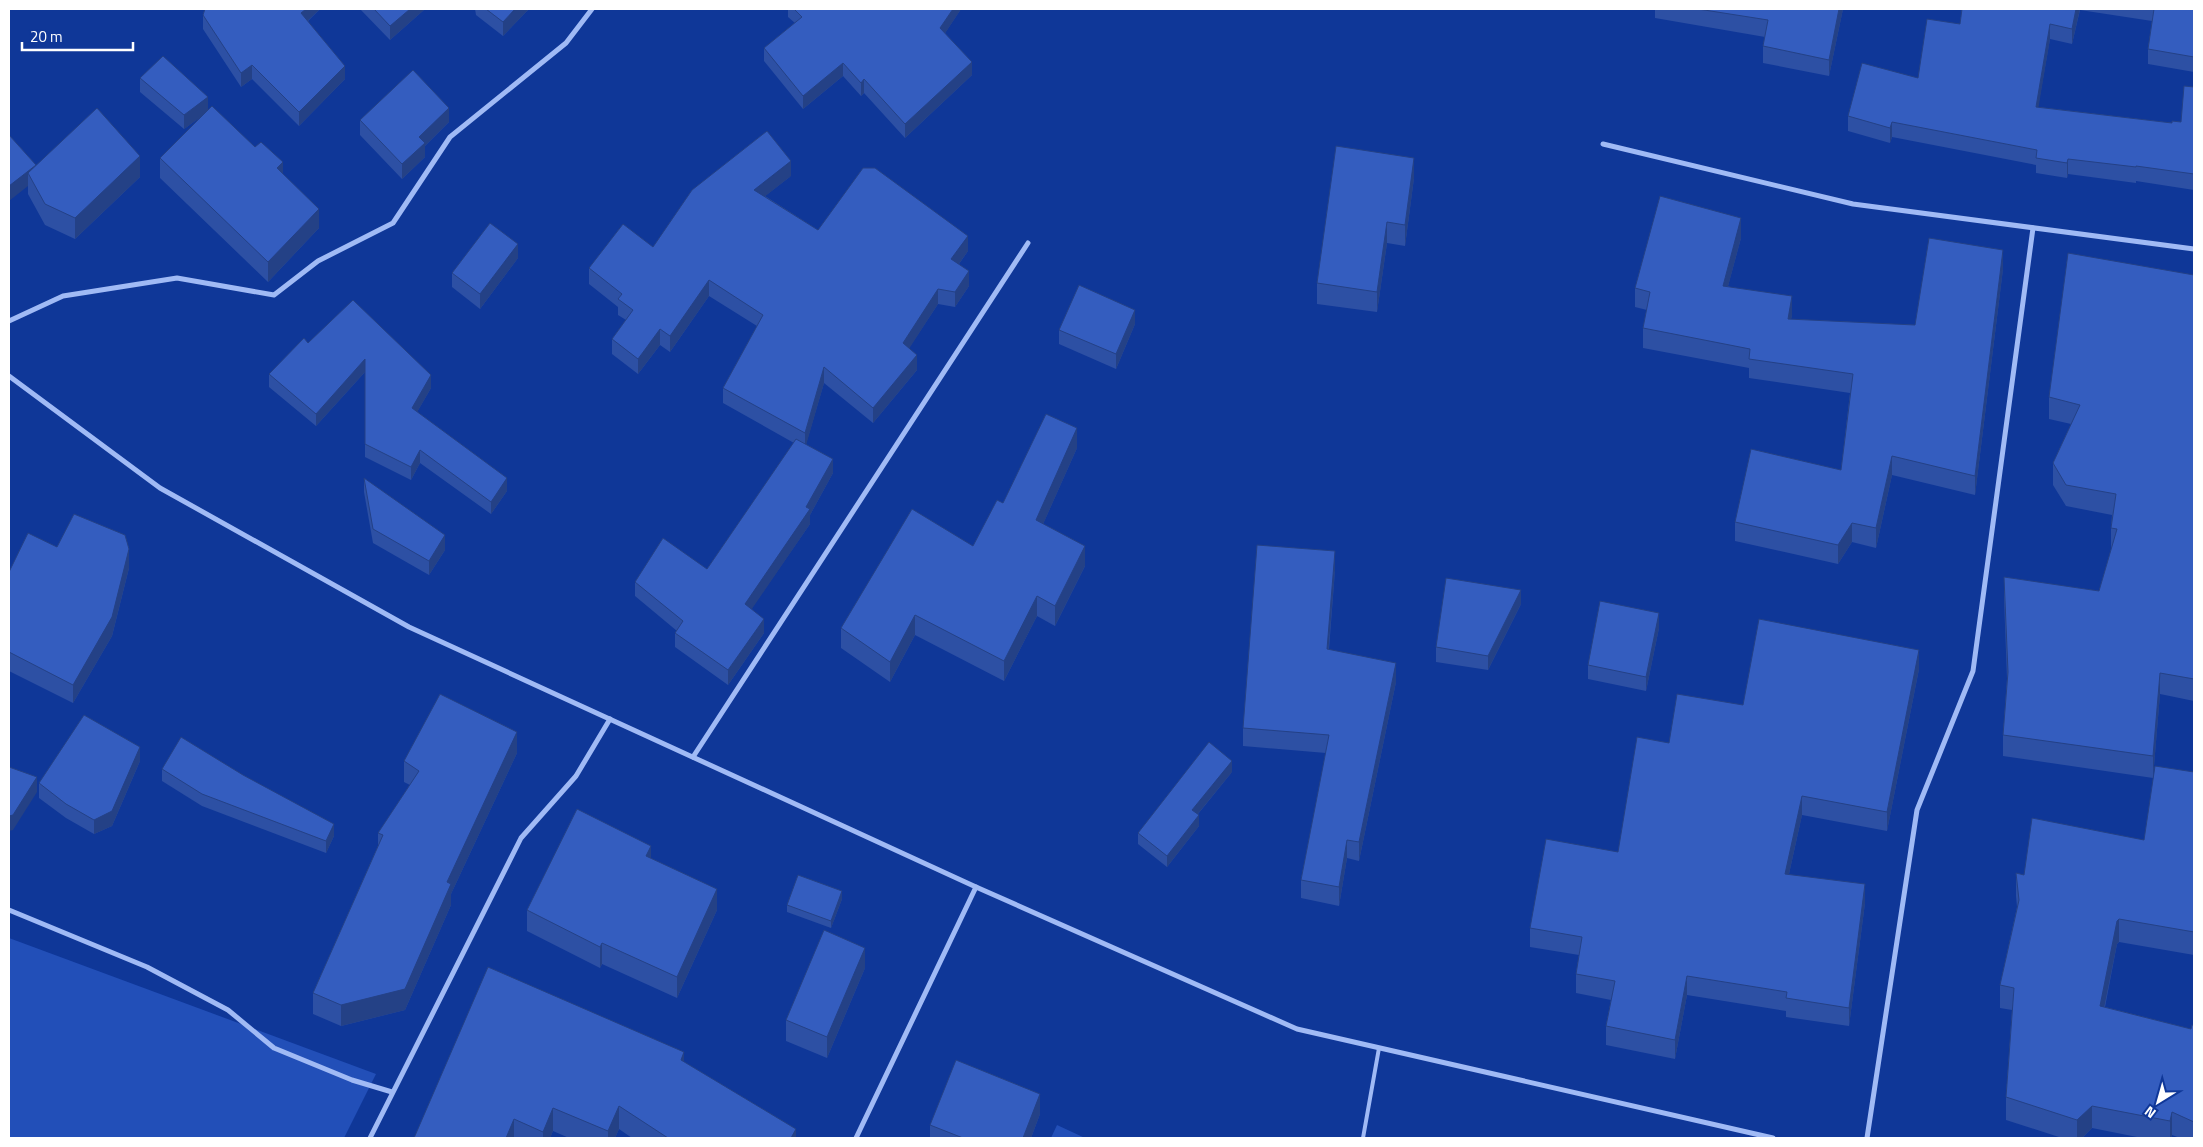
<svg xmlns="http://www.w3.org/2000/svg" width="2203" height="1147" viewBox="0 0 2203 1147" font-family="'Titillium Web',sans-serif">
	<rect width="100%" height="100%" fill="#0f3798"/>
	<g fill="#224fb8">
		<path d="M9,938L376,1074L344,1138H9Z"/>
		<path d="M1057,1125L1085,1138H1051Z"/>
	</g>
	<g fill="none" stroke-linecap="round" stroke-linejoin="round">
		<path stroke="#a0baf5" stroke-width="4" d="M1363,1138L1379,1048"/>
		<g stroke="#a0baf5" stroke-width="5">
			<path d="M1603,144L1853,204L2194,249"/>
			<path d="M9,321L63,296L177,278L274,295L318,261L393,223L450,137L566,43L592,9"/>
			<path d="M9,376L160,488L409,627L976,887L1297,1029L1773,1138"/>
			<path d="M693,757L1028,243"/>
			<path d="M9,910L147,967L228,1010L274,1048L352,1080L392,1092"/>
			<path d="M370,1138L521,838L576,776L610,719"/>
			<path d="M856,1138L976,887"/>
			<path d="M1867,1138L1917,810L1973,671L2033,228"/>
		</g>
	</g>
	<g fill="#2d50a4">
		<path d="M205,9H320L308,21L345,79L299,126L252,79L241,87L203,29V15Z"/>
		<path d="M360,9H425L390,40Z"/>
		<path d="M475,9H529L503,36L476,15Z"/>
		<path d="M788,9H961L945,33L972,75L905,138L864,93L861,96L843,76L803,109L764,61V48L795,23L788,17Z"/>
		<path d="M1655,9H1843L1829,76L1763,63V46L1765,37L1655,18Z"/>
		<path d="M1962,9H2194V72L2148,64V49L2152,21L2080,10L2072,44L2050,39L2038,107L2172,123L2181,122L2194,87V190L2136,181V183L2068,174L2067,178L2036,173V165L1892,137L1890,143L1848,131V116L1918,78L1960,24Z"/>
		<path d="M140,78L208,110L283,174L319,228L268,282L160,178V158L202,116L184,129L140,92Z"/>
		<path d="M360,120L449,122L425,146V157L402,179L360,135Z"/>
		<path d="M9,135L36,165L140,177L75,239L45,225L28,194V186Z"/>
		<path d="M791,176L765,196L818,230L968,251L959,264L969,286L955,307L938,304L909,348L917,370L873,423L824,383L806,444L833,473L810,515V524L751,609L764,633L728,685L675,647V633L677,631L635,596V582L707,569L794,443L723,403V388L757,326L709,296L670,352L660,345L638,374L612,354V339L626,320L618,315V307L589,284V268L653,247Z"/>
		<path d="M1414,178L1405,246L1387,243L1377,312L1317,304V283Z"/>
		<path d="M1741,238L1728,286L1792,315L1791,319L1915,325L2003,269L1975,495L1892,475L1876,548L1852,542L1838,564L1735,541V522L1841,470L1850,393L1749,378V368L1643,348V328L1647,310L1635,307V288Z"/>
		<path d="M518,258L480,309L452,287V273Z"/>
		<path d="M2194,275V701L2160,694L2153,778L2003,756V735L2007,679L2004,599V577L2099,591L2111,550V528L2112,515L2066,506L2053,485V463L2071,424L2049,419V397Z"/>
		<path d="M1135,324L1116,369L1059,344V330Z"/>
		<path d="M308,343L431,388L417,412L507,491L491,514L420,463L411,480L365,457V372L316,426L269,387V374Z"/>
		<path d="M1077,448L1043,524L1085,566L1055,626L1037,616L1004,681L915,635L890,682L841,648V628L973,546L1003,503Z"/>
		<path d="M364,478L445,550L429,575L373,543L364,492Z"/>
		<path d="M57,547L129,568L112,636L73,703L9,671V572Z"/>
		<path d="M1335,570L1329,649L1396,682L1359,861L1347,858L1339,906L1301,898V880L1326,753L1243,746V728Z"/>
		<path d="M1521,604L1488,670L1436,662V647Z"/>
		<path d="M1659,628L1646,691L1588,679V665Z"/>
		<path d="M1919,669L1887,831L1802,815L1789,874L1865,903L1849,1026L1786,1017V1011L1687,995L1675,1059L1606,1045V1026L1611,1000L1576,993V974L1579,955L1530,947V928L1618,852L1669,743L1743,705Z"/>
		<path d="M517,753L451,894V905L405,1010L341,1026L313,1014V993L378,846V833L410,785L404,782V761Z"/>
		<path d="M140,761L112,826L94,834L66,818L39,798V783Z"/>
		<path d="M162,769L334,836L326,853L202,806L162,781Z"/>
		<path d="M1232,772L1198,814L1199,826L1167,867L1138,844V833Z"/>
		<path d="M2194,772V955L2119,942L2117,944L2105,1007L2191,1029L2194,1025V1138H2180L2172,1135L2171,1138H2142L2092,1128L2082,1138H2062L2006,1120V1097L2012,1010L2000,1008V985L2017,907L2016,896V873L2024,875L2144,840Z"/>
		<path d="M651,858L717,910L677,998L602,964L600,968L527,931V910Z"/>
		<path d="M842,899L831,928L787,912V905Z"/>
		<path d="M865,968L827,1058L786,1041V1020Z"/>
		<path d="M684,1062L796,1138H632L619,1129L615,1138H569L553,1131L550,1138H414Z"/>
		<path d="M1040,1114L1031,1138H930V1125Z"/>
	</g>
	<g fill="#244186">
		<path d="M306,9H320L301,27V13Z"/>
		<path d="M410,9H425L390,40V26Z"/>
		<path d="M515,9H529L503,36V22Z"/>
		<path d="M953,9H961L940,41V28Z"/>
		<path d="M1839,9H1843L1829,76V60Z"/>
		<path d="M2076,9H2080L2072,44V29Z"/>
		<path d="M2050,24V39L2036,122V107Z"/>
		<path d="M972,62V75L905,138V124Z"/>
		<path d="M843,63V76L803,109V96Z"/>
		<path d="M252,65V79L241,87V73Z"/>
		<path d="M345,66V79L299,126V112Z"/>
		<path d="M864,79V93L861,96V83Z"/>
		<path d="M208,97V112L184,129V115Z"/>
		<path d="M449,108V122L425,146V157L402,179V164L419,137Z"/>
		<path d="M1892,122V137L1890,143V128Z"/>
		<path d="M140,156V177L75,239V218Z"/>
		<path d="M1414,158V178L1405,246V225Z"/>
		<path d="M2068,159V174L2067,178V163Z"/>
		<path d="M791,161V176L754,205V190Z"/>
		<path d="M283,162V182L277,168Z"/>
		<path d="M36,165L28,173V186L9,201V186Z"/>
		<path d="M319,209V228L268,282V262Z"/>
		<path d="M1741,218V238L1723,305V286Z"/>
		<path d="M1387,222V243L1377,312V292Z"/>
		<path d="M968,236V251L951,275V259Z"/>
		<path d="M518,244V258L480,309V294Z"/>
		<path d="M2003,250V269L1975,495V476Z"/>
		<path d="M969,271V286L955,307V292Z"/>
		<path d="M709,280V296L670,352V336Z"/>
		<path d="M938,289V304L903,358V343Z"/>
		<path d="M1792,296V315L1788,338V319Z"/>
		<path d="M1135,310V324L1116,369V354Z"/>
		<path d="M660,329V345L638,374V359Z"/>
		<path d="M917,355V370L873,423V408Z"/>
		<path d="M365,359V372L316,426V414Z"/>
		<path d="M824,367V383L805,449V433Z"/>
		<path d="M431,375V388L412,421V408Z"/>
		<path d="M1077,428V448L1036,540V520Z"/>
		<path d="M420,450V463L411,480V467Z"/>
		<path d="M1892,456V475L1876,548V528Z"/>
		<path d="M833,459V473L810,515V524L745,619V604L806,507Z"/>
		<path d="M507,478V491L491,514V502Z"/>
		<path d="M1852,523V542L1838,564V545Z"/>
		<path d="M445,535V550L429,575V561Z"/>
		<path d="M1085,546V566L1055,626V606Z"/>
		<path d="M129,549V568L112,636L73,703V685Z"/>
		<path d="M1335,551V570L1327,667V649Z"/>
		<path d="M1521,590V604L1488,670V656Z"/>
		<path d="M1037,596V616L1004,681V661Z"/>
		<path d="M1659,613V628L1646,691V677Z"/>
		<path d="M915,615V635L890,682V662Z"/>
		<path d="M764,619V633L728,685V670Z"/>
		<path d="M1919,650V669L1887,831V812Z"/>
		<path d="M1396,663V682L1359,861V842Z"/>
		<path d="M2160,673V694L2153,778V756Z"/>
		<path d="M517,732V753L451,894V905L405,1010L341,1026V1005L447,882Z"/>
		<path d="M140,747V761L112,826L94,834V820Z"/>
		<path d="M1232,761V772L1192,821V810Z"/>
		<path d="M37,777V792L13,830L9,831V816Z"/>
		<path d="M1802,796V815L1785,892V874Z"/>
		<path d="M1199,815V826L1167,867V856Z"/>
		<path d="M334,824V836L326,853V841Z"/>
		<path d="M1347,840V858L1339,906V887Z"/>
		<path d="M651,846V867L646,856Z"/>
		<path d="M1865,884V903L1849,1026V1008Z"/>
		<path d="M717,889V910L677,998V977Z"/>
		<path d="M842,891V899L831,928V921Z"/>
		<path d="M2119,919V942L2117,944L2100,1028V1006L2117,921Z"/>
		<path d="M602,943V964L600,968V947Z"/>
		<path d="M865,948V968L827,1058V1037Z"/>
		<path d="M1687,976V995L1675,1059V1040Z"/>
		<path d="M684,1052V1076L681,1060Z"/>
		<path d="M1040,1094V1114L1031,1138H1023Z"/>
		<path d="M619,1106V1129L615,1138H608V1131Z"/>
		<path d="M2092,1106V1128L2082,1138H2077V1120Z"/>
		<path d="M553,1108V1131L550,1138H543V1132Z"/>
		<path d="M2172,1112V1135L2171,1138H2170V1121Z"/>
		<path d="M514,1119V1138H506Z"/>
		<path d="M796,1129V1138H791Z"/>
	</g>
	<g fill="#345dbf" stroke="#244186">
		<path d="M205,9H306L301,13L345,66L299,112L252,65L241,73L203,15Z"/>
		<path d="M374,9H410L390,26Z"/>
		<path d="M486,9H515L503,22Z"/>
		<path d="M794,9H953L940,28L972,62L905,124L864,79L861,83L843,63L803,96L764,48L802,17Z"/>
		<path d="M1698,9H1839L1829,60L1763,46L1768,20Z"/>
		<path d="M1962,9H2076L2072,29L2050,24L2036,107L2172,123V121L2181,122L2184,86L2194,87V174L2136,166V167L2068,159L2067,163L2036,158L2037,150L1892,122L1890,128L1848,116L1862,63L1918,78L1927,19L1960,24Z"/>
		<path d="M2154,9H2194V57L2148,49Z"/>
		<path d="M163,56L208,97L184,115L140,78Z"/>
		<path d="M413,70L449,108L419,137L425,143L402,164L360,120Z"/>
		<path d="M212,106L255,147L261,142L283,162L277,168L319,209L268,262L160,158Z"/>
		<path d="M97,108L140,156L75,218L45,204L28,173Z"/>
		<path d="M767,131L791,161L754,190L818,230L863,168H875L968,236L951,259L969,271L955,292L938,289L903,343L917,355L873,408L824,367L805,433L723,388L763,315L709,280L670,336L660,329L638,359L612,339L633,310L618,299L622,294L589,268L623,224L653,247L692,190Z"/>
		<path d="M9,135L36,165L9,186Z"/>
		<path d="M1336,146L1414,158L1405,225L1387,222L1377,292L1317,283Z"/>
		<path d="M1660,196L1741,218L1723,286L1792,296L1788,319L1915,325L1929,238L2003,250L1975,476L1892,456L1876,528L1852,523L1838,545L1735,522L1751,449L1841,470L1853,374L1749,359L1750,349L1643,328L1650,292L1635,288Z"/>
		<path d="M490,223L518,244L480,294L452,273Z"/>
		<path d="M2068,253L2194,275V679L2160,673L2153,756L2003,735L2008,672L2004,577L2099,591L2117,529L2111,528L2116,494L2066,485L2053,463L2080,405L2049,397Z"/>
		<path d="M1079,285L1135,310L1116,354L1059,330Z"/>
		<path d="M353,300L431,375L412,408L507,478L491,502L420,450L411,467L365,444V359L316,414L269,374L304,338L308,343Z"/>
		<path d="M1046,414L1077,428L1036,520L1085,546L1055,606L1037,596L1004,661L915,615L890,662L841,628L912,509L973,546L997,500L1003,503Z"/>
		<path d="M796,439L833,459L806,507L810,509L745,604L764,619L728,670L675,633L683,621L635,582L663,538L707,569Z"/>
		<path d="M364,478L445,535L429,561L373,529Z"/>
		<path d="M74,514L125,535L129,549L112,617L73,685L9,652V572L28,533L57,547Z"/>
		<path d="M1257,545L1335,551L1327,649L1396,663L1359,842L1347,840L1339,887L1301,880L1329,735L1243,728Z"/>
		<path d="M1446,578L1521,590L1488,656L1436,647Z"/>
		<path d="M1600,601L1659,613L1646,677L1588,665Z"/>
		<path d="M1759,619L1919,650L1887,812L1802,796L1785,874L1865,884L1849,1008L1786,998L1787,992L1687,976L1675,1040L1606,1026L1615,981L1576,974L1582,937L1530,928L1546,839L1618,852L1637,737L1669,743L1677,694L1743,705Z"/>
		<path d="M440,694L517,732L447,882L451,884L405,989L341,1005L313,993L383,835L378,833L419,771L404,761Z"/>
		<path d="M84,715L140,747L112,811L94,820L66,804L39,783Z"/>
		<path d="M181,737L243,775L334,824L326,841L202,794L162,769Z"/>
		<path d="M1209,742L1232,761L1192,810L1199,815L1167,856L1138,833Z"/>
		<path d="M2155,766L2194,772V932L2119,919L2117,921L2100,1006L2191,1029L2192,1025H2194V1122L2172,1112L2170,1121L2092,1106L2077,1120L2006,1097L2014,988L2000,985L2019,900L2016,873L2024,875L2032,818L2144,840Z"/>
		<path d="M9,767L37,777L13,815L9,816Z"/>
		<path d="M577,809L651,846L646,856L717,889L677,977L602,943L600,947L527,910Z"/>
		<path d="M798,875L842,891L831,921L787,905Z"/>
		<path d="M824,930L865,948L827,1037L786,1020Z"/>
		<path d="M488,967L684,1052L681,1060L796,1129L791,1138H668L619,1106L608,1131L553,1108L543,1132L514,1119L506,1138H414Z"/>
		<path d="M956,1060L1040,1094L1023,1138H963L930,1125Z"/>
	</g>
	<rect width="2203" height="1147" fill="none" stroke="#ffffff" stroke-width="20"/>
	<g transform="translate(2158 1102) rotate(217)" stroke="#0f3798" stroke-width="4" paint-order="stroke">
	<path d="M0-4L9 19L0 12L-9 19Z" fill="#ffffff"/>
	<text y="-8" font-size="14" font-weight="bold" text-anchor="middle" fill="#ffffff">N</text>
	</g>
	<path d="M22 42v8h111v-8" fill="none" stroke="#ffffff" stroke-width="2.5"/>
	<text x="30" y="42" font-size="15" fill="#ffffff" stroke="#0f3798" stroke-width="4" paint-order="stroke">20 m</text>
</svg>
